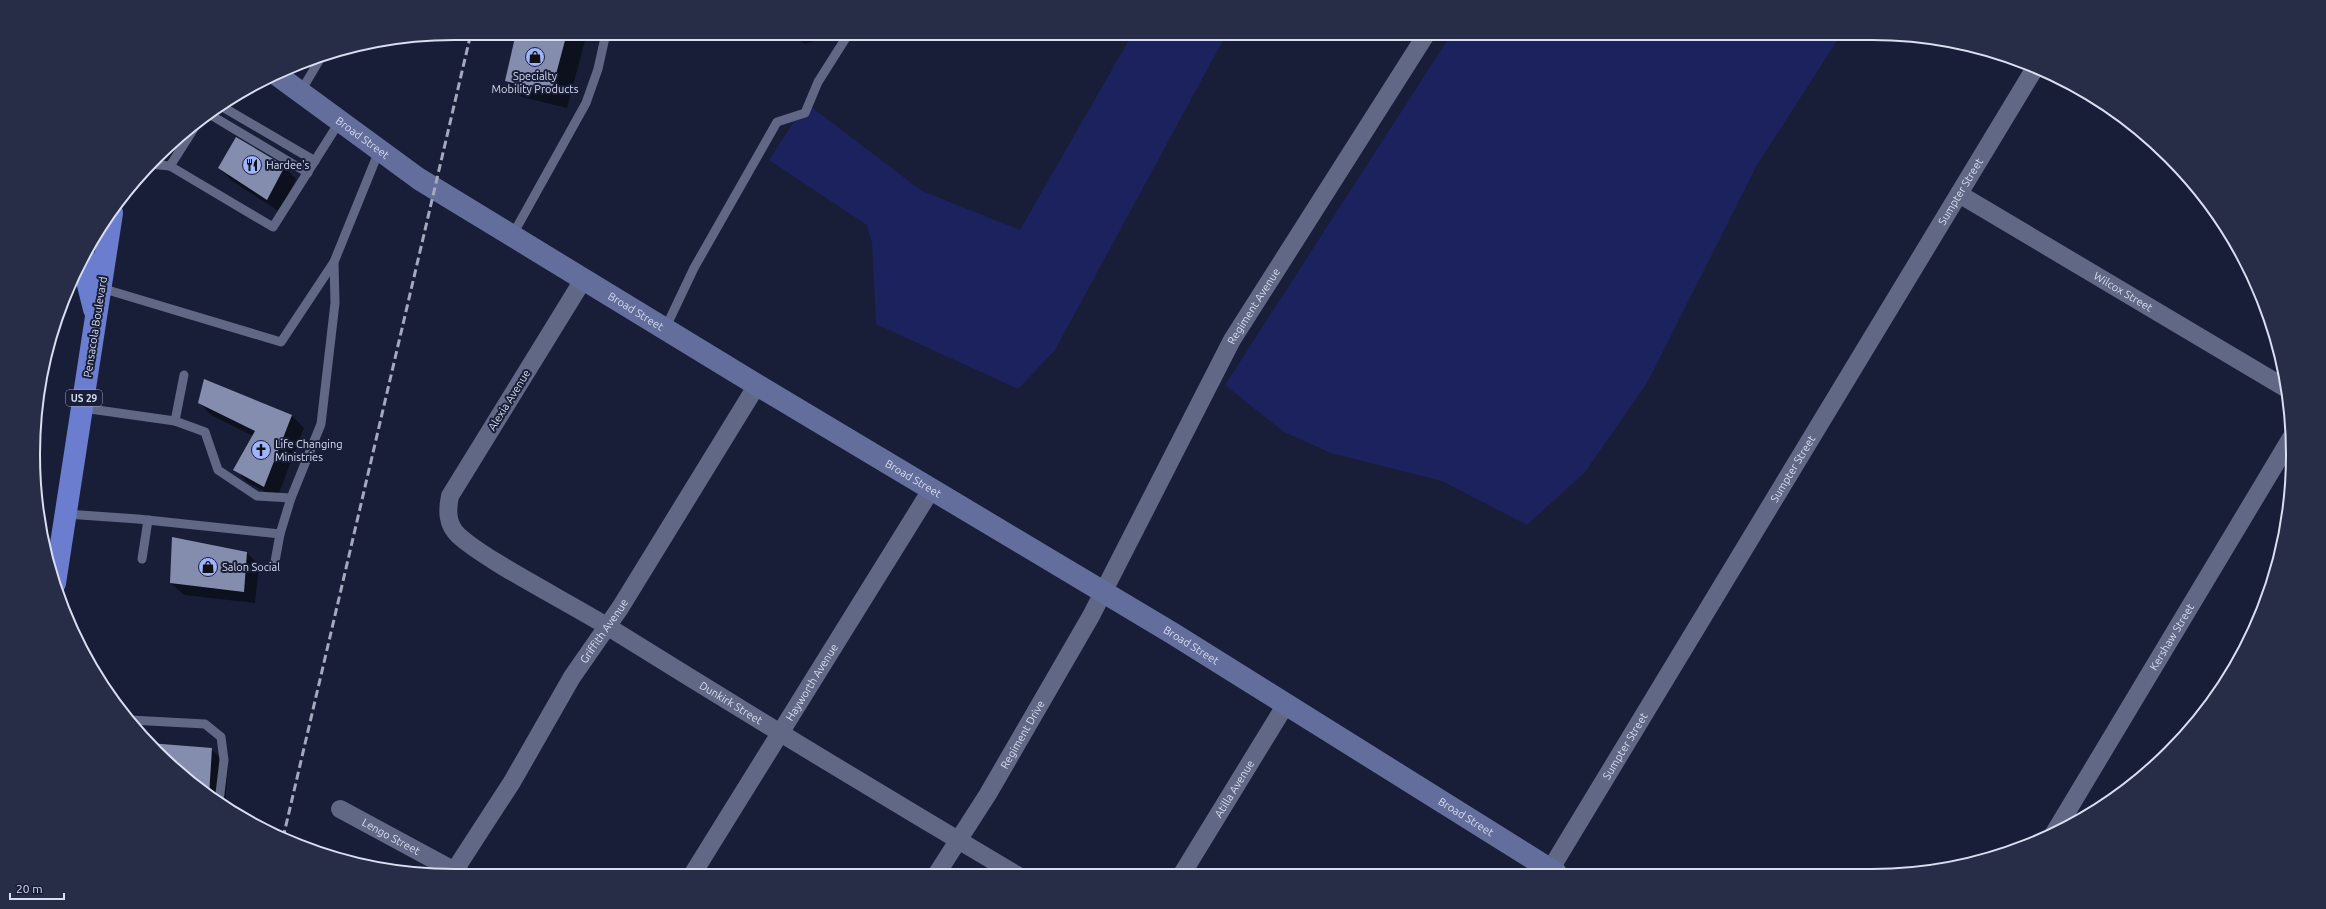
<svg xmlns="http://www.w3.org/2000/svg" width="2326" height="909" viewBox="0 0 2326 909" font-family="Ubuntu,sans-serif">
	<rect width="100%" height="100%" fill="#191e38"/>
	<g fill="#1b225d">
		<path d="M1133,33H1227L1055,350L1018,389L876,324L872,243L867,225L769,160L806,103L922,191L1020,230Z"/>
		<path d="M1452,33H1842L1757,165L1647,383L1585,472L1527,525L1442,481L1331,453L1284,432L1225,385Z"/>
	</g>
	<g fill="#0007">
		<path d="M517,33H587L567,108L522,97L506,80Z"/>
		<path d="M789,33H827V37L805,44Z"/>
		<path d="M284,167L296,179L280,212L231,180L219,168Z"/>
		<path d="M204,381L292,416L304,428L277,498L247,482L235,469L253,436L211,415L199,402Z"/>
		<path d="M247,553L259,565L255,603L184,595L171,583Z"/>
		<path d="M150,744L211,749L228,765L225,806L198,789Z"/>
	</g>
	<g fill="#858dae">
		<path d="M516,33H567L551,93L505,81Z"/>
		<path d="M236,137L285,166L267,200L218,168Z"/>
		<path d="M204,379L292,415L264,487L233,470L255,431L198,403Z"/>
		<path d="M172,537L247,552L244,592L170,583Z"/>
		<path d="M149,743L212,748L209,796L198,789Z"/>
	</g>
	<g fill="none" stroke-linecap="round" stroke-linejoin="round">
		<g stroke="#606886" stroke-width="9">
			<path d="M301,91L323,54"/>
			<path d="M221,106L315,161"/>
			<path d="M209,114L308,173"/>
			<path d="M150,164L170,166L273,227L340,121"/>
			<path d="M170,166L198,122"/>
			<path d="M512,236L586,103L598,69L606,33"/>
			<path d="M101,288L281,342L334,262"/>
			<path d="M665,329L694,268L777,122L805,113L818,82L849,33"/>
			<path d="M83,408L175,421L205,432L218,470L257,496L291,498L321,424L335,303L334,262L379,151"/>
			<path d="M175,421L184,375"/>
			<path d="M66,514L138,519L280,534L274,567"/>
			<path d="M280,534L291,498"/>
			<path d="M142,559L148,520"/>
			<path d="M130,720L205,724L221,737L224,760L219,802"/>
		</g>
		<g stroke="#606886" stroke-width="18">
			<path id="s1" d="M1959,194L2287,389"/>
			<path id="s2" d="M583,280L450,496C447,511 447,524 458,535C472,548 488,557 504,567C539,588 575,607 610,628C745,712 880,794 1017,875"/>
			<path id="s3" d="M340,809L464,876"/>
			<path id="s4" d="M2053,835L2291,438"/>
			<path id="s5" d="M1550,870L2035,68"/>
			<path id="s6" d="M1182,874L1286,704"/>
			<path id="s7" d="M692,875L931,490"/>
			<path id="s8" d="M936,875L988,794L1091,616L1232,340L1427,33"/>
			<path id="s9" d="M451,876L512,782L572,677L620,608L757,385"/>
		</g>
		<path stroke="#636e9c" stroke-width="22" id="s10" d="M277,75L419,179L757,385L1172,633L1556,873"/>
		<g stroke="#6b7dce" stroke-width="22">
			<path d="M84,255L83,265L94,309"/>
			<path d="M55,583L112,213"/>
		</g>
		<path stroke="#a3a8bc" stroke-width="3" stroke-dasharray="8 4" stroke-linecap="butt" d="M283,838L471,33"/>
	</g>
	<defs>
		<symbol id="shop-disc" viewBox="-11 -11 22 22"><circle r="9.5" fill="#a0b3fd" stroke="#191e38"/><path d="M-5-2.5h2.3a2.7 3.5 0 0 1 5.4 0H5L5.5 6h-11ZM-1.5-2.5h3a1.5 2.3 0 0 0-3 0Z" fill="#111"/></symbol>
		<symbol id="restaurant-disc" viewBox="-11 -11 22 22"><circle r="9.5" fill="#a0b3fd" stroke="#191e38"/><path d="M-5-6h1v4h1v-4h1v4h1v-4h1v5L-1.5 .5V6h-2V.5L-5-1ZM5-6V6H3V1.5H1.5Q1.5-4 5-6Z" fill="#111"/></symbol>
		<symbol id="church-disc" viewBox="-11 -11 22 22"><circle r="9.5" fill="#a0b3fd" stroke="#191e38"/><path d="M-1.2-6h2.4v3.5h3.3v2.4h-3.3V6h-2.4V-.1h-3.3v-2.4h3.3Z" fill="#111"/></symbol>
	</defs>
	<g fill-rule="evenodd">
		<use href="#shop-disc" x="524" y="46" width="22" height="22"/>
		<use href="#restaurant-disc" x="241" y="154" width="22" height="22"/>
		<use href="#church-disc" x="250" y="439" width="22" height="22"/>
		<use href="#shop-disc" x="197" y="556" width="22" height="22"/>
	</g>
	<g text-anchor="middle" stroke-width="4" stroke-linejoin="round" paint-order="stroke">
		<rect fill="#191e38" stroke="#9fa4b9" stroke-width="1" x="66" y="390" width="36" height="16" rx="3"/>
		<g font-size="10" font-weight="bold" fill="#d9def0">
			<text x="84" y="402">US 29</text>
		</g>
		<g font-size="11" fill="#d9def0" stroke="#191e38" text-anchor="start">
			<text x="535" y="80" text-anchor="middle">Specialty<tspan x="535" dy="13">Mobility Products</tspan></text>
			<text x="266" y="169">Hardee's</text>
			<text x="275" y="448">Life Changing<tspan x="275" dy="13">Ministries</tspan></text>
			<text x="222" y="571">Salon Social</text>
		</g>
		<g font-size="11" fill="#d9def0" stroke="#191e38">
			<text dy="4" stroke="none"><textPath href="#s10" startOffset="106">Broad Street</textPath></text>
			<text dy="4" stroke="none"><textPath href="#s5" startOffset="793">Sumpter Street</textPath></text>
			<text dy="4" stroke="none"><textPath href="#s1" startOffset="191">Wilcox Street</textPath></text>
			<text dy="4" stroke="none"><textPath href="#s8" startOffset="652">Regiment Avenue</textPath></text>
			<text dy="4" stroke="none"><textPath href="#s10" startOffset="430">Broad Street</textPath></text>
			<text transform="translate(95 327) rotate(-81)" y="4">Pensacola Boulevard</text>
			<text transform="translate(509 400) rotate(-58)" y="4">Alexia Avenue</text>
			<text dy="4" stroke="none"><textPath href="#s5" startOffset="469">Sumpter Street</textPath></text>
			<text dy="4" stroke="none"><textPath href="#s10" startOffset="754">Broad Street</textPath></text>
			<text dy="4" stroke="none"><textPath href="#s9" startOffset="289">Griffith Avenue</textPath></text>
			<text dy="4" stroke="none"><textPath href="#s4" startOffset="231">Kershaw Street</textPath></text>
			<text dy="4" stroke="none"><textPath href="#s10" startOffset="1078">Broad Street</textPath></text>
			<text dy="4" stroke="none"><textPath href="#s7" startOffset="227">Hayworth Avenue</textPath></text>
			<text dy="4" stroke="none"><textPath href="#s2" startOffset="616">Dunkirk Street</textPath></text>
			<text dy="4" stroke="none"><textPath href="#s8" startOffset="165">Regiment Drive</textPath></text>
			<text dy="4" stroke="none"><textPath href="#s5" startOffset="145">Sumpter Street</textPath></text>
			<text dy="4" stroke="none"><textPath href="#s6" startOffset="100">Atilla Avenue</textPath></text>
			<text dy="4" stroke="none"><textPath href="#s10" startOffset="1402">Broad Street</textPath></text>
			<text dy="4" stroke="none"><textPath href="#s3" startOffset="58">Lengo Street</textPath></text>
		</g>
	</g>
	<path d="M0 0H2326V909H0ZM454 40H1872A414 414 0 0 1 2286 454V455A414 414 0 0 1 1872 869H454A414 414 0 0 1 40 455V454A414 414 0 0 1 454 40Z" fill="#282d47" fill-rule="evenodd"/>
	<path fill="none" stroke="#d9def0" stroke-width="2" d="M454 40H1872A414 414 0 0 1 2286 454V455A414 414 0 0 1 1872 869H454A414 414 0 0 1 40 455V454A414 414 0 0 1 454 40Z"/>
	<path d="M10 893v6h54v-6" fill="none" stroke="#d9def0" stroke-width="2"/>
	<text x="16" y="893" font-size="12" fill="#d9def0" stroke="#191e38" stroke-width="3" paint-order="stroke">20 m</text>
</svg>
